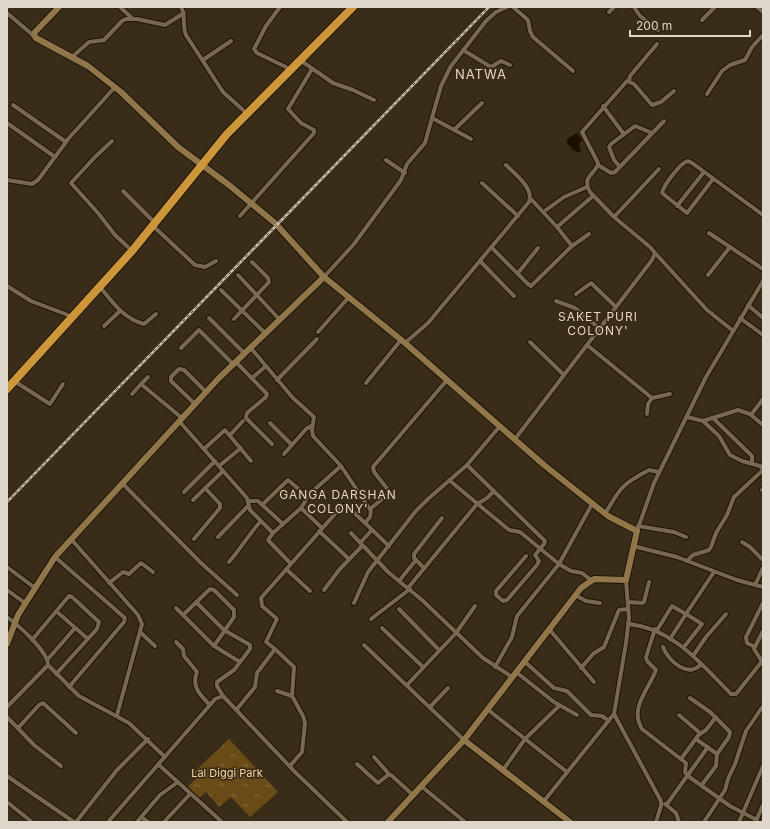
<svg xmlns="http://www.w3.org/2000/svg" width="770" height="829" viewBox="0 0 770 829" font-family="Inter,sans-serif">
	<defs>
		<pattern id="grass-tufts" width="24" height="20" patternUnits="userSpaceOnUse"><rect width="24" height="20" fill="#694b17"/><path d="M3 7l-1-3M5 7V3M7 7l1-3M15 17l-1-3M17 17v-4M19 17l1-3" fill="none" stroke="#7e6437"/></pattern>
	</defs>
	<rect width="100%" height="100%" fill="#392c18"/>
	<path fill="url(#grass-tufts)" d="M229,739L278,792L250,817L231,797L219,807L206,792L199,798L188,786L197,778L193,773Z"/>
	<path fill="#1d0f00" d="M577,133L582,140L579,145L581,150L579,153L573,150L567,143V139Z"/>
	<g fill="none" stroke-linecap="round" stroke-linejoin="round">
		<defs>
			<g id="street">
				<path d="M120,7L132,18"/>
				<path d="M181,7C186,15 182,26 186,35L223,92L243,110"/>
				<path d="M280,7L266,26L254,49L257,53L286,67"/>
				<path d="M513,7L528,20L530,31L533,37L573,71"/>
				<path d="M634,7L640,16L658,30"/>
				<path d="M757,7L763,12"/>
				<path d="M609,12L614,7"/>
				<path d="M7,13L34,36"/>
				<path d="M702,20L715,7"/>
				<path d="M463,50L491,67L501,61L510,65"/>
				<path d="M72,57L89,42L104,40L122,21L126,19H137L165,25L184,13"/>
				<path d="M203,60L231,41"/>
				<path d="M300,60L333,83L353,90L374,100"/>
				<path d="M629,81L630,76L657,44"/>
				<path d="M707,94L722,71L730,65L745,60L752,47L763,35"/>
				<path d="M13,105L66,142"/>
				<path d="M603,106L623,133"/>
				<path d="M432,118L471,139"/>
				<path d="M7,123L55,157"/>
				<path d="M454,130L482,103"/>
				<path d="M112,141L95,157L71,183L98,213L115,235L128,247"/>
				<path d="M386,160L405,173"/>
				<path d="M598,165L611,173L615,172L664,121"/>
				<path d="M620,167L614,160L609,147L611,144L635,126L652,133"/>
				<path d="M713,179L687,213L662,193C663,186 681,162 688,161L692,163L763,215"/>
				<path d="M7,180L32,184L38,180L69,138L115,87"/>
				<path d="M482,183L518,216"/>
				<path d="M123,191L151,219"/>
				<path d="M530,198L557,227L572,246"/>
				<path d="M677,206L704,172"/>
				<path d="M546,210L564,197L587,187"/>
				<path d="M240,216L314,133V130L301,123L288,109L312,69"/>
				<path d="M614,217L659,169"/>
				<path d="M153,226L195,265L205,267L216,261"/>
				<path d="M557,227L593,196"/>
				<path d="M709,233L763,269"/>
				<path d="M492,248L528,284L531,286L572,246L589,234"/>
				<path d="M655,253L707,310L732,330"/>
				<path d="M480,261L514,296"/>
				<path d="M518,273L538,248"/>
				<path d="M238,275L280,320"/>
				<path d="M708,275L730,247"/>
				<path d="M324,277L354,244L401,180L407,164L425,143L441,86L451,66L486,21L496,12L507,7"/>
				<path d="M7,286L31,301L68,315"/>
				<path d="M100,287C113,303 124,319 144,324L156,314"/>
				<path d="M221,290L265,333"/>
				<path d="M576,294L591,283L616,307"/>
				<path d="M556,301L575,308L600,329"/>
				<path d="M748,305L763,318"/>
				<path d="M209,318L244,353"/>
				<path d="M740,318L763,335"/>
				<path d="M234,319L269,282L268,278L252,262"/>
				<path d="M104,326L120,311"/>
				<path d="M318,332L349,297"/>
				<path d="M530,342L564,375"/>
				<path d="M405,343L428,323L529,202C534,188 515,174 506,165"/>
				<path d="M587,345L652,398L670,394"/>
				<path d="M250,347L293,398L314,417L312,430L313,436L341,466L371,511L370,517L365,523L389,546"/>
				<path d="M181,348L199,330L233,364"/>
				<path d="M236,362L267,394L266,397L247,413L246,418L272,444"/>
				<path d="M252,378L266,366"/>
				<path d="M277,380L317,339"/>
				<path d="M14,381L50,404L63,384"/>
				<path d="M366,383L401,340"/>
				<path d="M141,384L148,377"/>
				<path d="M132,394L141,384L182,418"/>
				<path d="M195,404L171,381V377L179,369L184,370L206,392"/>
				<path d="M647,414L648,404L652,398"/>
				<path d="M751,415L763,399"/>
				<path d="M687,417L703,421L738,410L750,414L763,425"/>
				<path d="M713,418L752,456V463"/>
				<path d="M179,421L247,498L250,510L273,533L301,508L322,528"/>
				<path d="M703,421L719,436L730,455L742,461L760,466L763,469"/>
				<path d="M270,423L292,445"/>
				<path d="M230,435L243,421"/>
				<path d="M515,439L652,260L655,253L650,247L614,217L590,192C581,175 596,175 598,163L582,132L627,81L634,84L652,105L661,102L674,91"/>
				<path d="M204,449L225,430L251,461"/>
				<path d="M284,454L306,429L313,425"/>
				<path d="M467,465L545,541L544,544L535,555L539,561L537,565L507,600L503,601L496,595V591L526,556"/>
				<path d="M219,466L241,448"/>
				<path d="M449,480L509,530L520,532L559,564L571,571L582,573L591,580"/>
				<path d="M122,483L201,563L237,595"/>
				<path d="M314,490L341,466"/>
				<path d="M762,490H763"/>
				<path d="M184,492L215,461"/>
				<path d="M193,500L223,471"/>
				<path d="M248,501H258L283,524"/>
				<path d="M262,505L288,480L308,497L301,508"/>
				<path d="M370,509L387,495L389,491L374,472L373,467L447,380"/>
				<path d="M605,514C620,488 622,484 649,470L659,472"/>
				<path d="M638,526L674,532L686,537"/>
				<path d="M319,531L349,559"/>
				<path d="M637,531L654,483L706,377L763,281"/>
				<path d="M273,533L268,540L291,564"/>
				<path d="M351,533L388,572L422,600L483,658L512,677"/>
				<path d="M218,537L248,506"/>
				<path d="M71,539L138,615L142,624L117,715"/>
				<path d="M194,539L220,508V504L205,488"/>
				<path d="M742,542L750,547L763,560"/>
				<path d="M360,543L372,530"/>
				<path d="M633,546L677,557L737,580L763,587"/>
				<path d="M55,557L125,618L124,622L69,687"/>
				<path d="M687,561L693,555L709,550L711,547L716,533L727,515L734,497L763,470"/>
				<path d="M229,562C241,548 249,534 261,521"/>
				<path d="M7,567L35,588"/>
				<path d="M424,568L414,558V554L442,518"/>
				<path d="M286,569L310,591"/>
				<path d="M626,580L629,618L626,643L614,714L661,801V806L656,822"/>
				<path d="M399,581L416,560"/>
				<path d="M109,583L123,572L129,574L141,563L153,572"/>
				<path d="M755,585L763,568"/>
				<path d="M408,588L477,504L487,498L494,491"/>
				<path d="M7,590L25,603"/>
				<path d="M324,590L339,570L362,546"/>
				<path d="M575,595L586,601L600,603"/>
				<path d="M196,602L224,630L250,645V649L234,670L217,682V686L223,696"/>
				<path d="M628,602L642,603L644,602L649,582"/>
				<path d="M354,603L368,572L415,512L428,499L467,465L500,426"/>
				<path d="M176,608L214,646L240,662"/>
				<path d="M399,609L439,650"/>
				<path d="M56,611L88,639"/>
				<path d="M183,615L210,589L214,590L234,610V617L214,646"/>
				<path d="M7,617C18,625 48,651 48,665"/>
				<path d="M371,619L410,589"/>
				<path d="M628,624C673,628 701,664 731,694H736L763,660"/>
				<path d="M382,628L423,667"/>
				<path d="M549,629L594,682"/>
				<path d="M655,629L646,657L647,661L656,670C649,689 629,708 642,729L686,763L685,772L688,776L730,806L757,820"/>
				<path d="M657,630L672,606L686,614L670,639"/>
				<path d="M763,631L754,649L763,663"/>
				<path d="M140,632L155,646"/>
				<path d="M32,640L69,596L72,597L99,622L97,629L56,674"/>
				<path d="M176,642L183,649L184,656L197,672C191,686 200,695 210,705"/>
				<path d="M364,645L464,740"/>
				<path d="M663,647C668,661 689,679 701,664"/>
				<path d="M684,647L702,624L686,614L714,572"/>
				<path d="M755,647L747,643L746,637L763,603"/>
				<path d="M275,649L266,642L277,619L262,606L261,598L342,506H347L365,523"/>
				<path d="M693,656L706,637L726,614"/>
				<path d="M48,659L75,628"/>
				<path d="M524,661L554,688L567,691L591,715L602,716L609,721"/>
				<path d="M495,667L512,637L517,616L559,564L592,504"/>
				<path d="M581,668L593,654L604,647L619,610L628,609"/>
				<path d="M516,672L554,702L577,715"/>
				<path d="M407,685L456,633L475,606"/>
				<path d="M277,691L292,696"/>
				<path d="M690,698L710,712L730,732L729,737L717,754L716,766L701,786"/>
				<path d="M7,707L48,665L79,696L129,723L165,757"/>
				<path d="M430,707L448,688"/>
				<path d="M237,709L255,687L257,673L275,649L294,667L292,696L303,716L305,723L302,752L290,766"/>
				<path d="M487,709L567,772"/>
				<path d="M679,715L700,733L681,759"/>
				<path d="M7,717L34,745L61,766"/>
				<path d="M18,728L39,705L43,703L76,733"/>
				<path d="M700,734L706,730L716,717"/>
				<path d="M696,739L717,754"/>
				<path d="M374,757L389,774"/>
				<path d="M357,764L378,783L388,775H391L413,795"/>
				<path d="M159,765L222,822"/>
				<path d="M503,770L525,739L560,705"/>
				<path d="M7,776L74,822"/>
				<path d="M421,786L465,822"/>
				<path d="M544,801L614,714"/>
				<path d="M7,802L32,822"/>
				<path d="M665,804L676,813L679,822"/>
				<path d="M667,804L708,747"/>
				<path d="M141,817L148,822"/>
				<path d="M756,821L763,805"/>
				<path d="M76,822L117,770L148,739"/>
				<path d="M108,822L210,705L215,699L223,696L295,772L347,822"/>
				<path d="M137,822L160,795L178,782"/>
				<path d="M164,822L190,794"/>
				<path d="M704,822L725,790L728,779L735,764L746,731L763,706"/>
				<path d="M739,822L763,766"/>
			</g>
			<g id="secondary">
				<path d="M59,7L35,32L34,35L36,38L88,66L121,92L178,147L229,185L275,223L324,277L405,343L544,465L608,516L637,531L626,580L594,579L581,588L464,740L388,822"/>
				<path d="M7,644L18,615L55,557L218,379L324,277"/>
				<path d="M464,740L570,822"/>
			</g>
			<path id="highway" d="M7,389L132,251L227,134L353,7"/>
		</defs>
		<use href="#street" stroke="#201402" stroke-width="6"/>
		<use href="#secondary" stroke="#201402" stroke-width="8"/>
		<use href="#highway" stroke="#201402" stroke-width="10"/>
		<use href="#street" stroke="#776852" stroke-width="4"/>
		<use href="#secondary" stroke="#91764b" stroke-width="6"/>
		<use href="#highway" stroke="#cd963b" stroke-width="8"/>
		<defs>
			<path id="rail" d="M7,502L489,7"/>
		</defs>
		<use href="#rail" stroke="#cbc3b5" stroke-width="2.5"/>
		<use href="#rail" stroke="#392c18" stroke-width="1" stroke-dasharray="3" stroke-linecap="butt"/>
	</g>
	<g text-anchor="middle" stroke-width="3.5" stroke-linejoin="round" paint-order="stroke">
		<g font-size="11" fill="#fad49c" stroke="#392c18">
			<text x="227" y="777">Lal Diggi Park</text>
		</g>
		<g font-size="12" letter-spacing="1" fill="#e8d7be" stroke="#392c18">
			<text x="598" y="321">SAKET PURI<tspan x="598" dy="14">COLONY'</tspan></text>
			<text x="338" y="499">GANGA DARSHAN<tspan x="338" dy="14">COLONY'</tspan></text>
		</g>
		<g font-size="13" letter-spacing="1" fill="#e8d7be" stroke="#392c18">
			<text x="481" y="79">NATWA</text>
		</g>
	</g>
	<rect width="770" height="829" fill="none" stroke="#ded6c9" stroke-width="16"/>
	<path d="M630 30v6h120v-6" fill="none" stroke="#ded6c9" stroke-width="2"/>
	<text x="636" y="30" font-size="12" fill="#ded6c9" stroke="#392c18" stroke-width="3" paint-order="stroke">200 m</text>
</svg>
